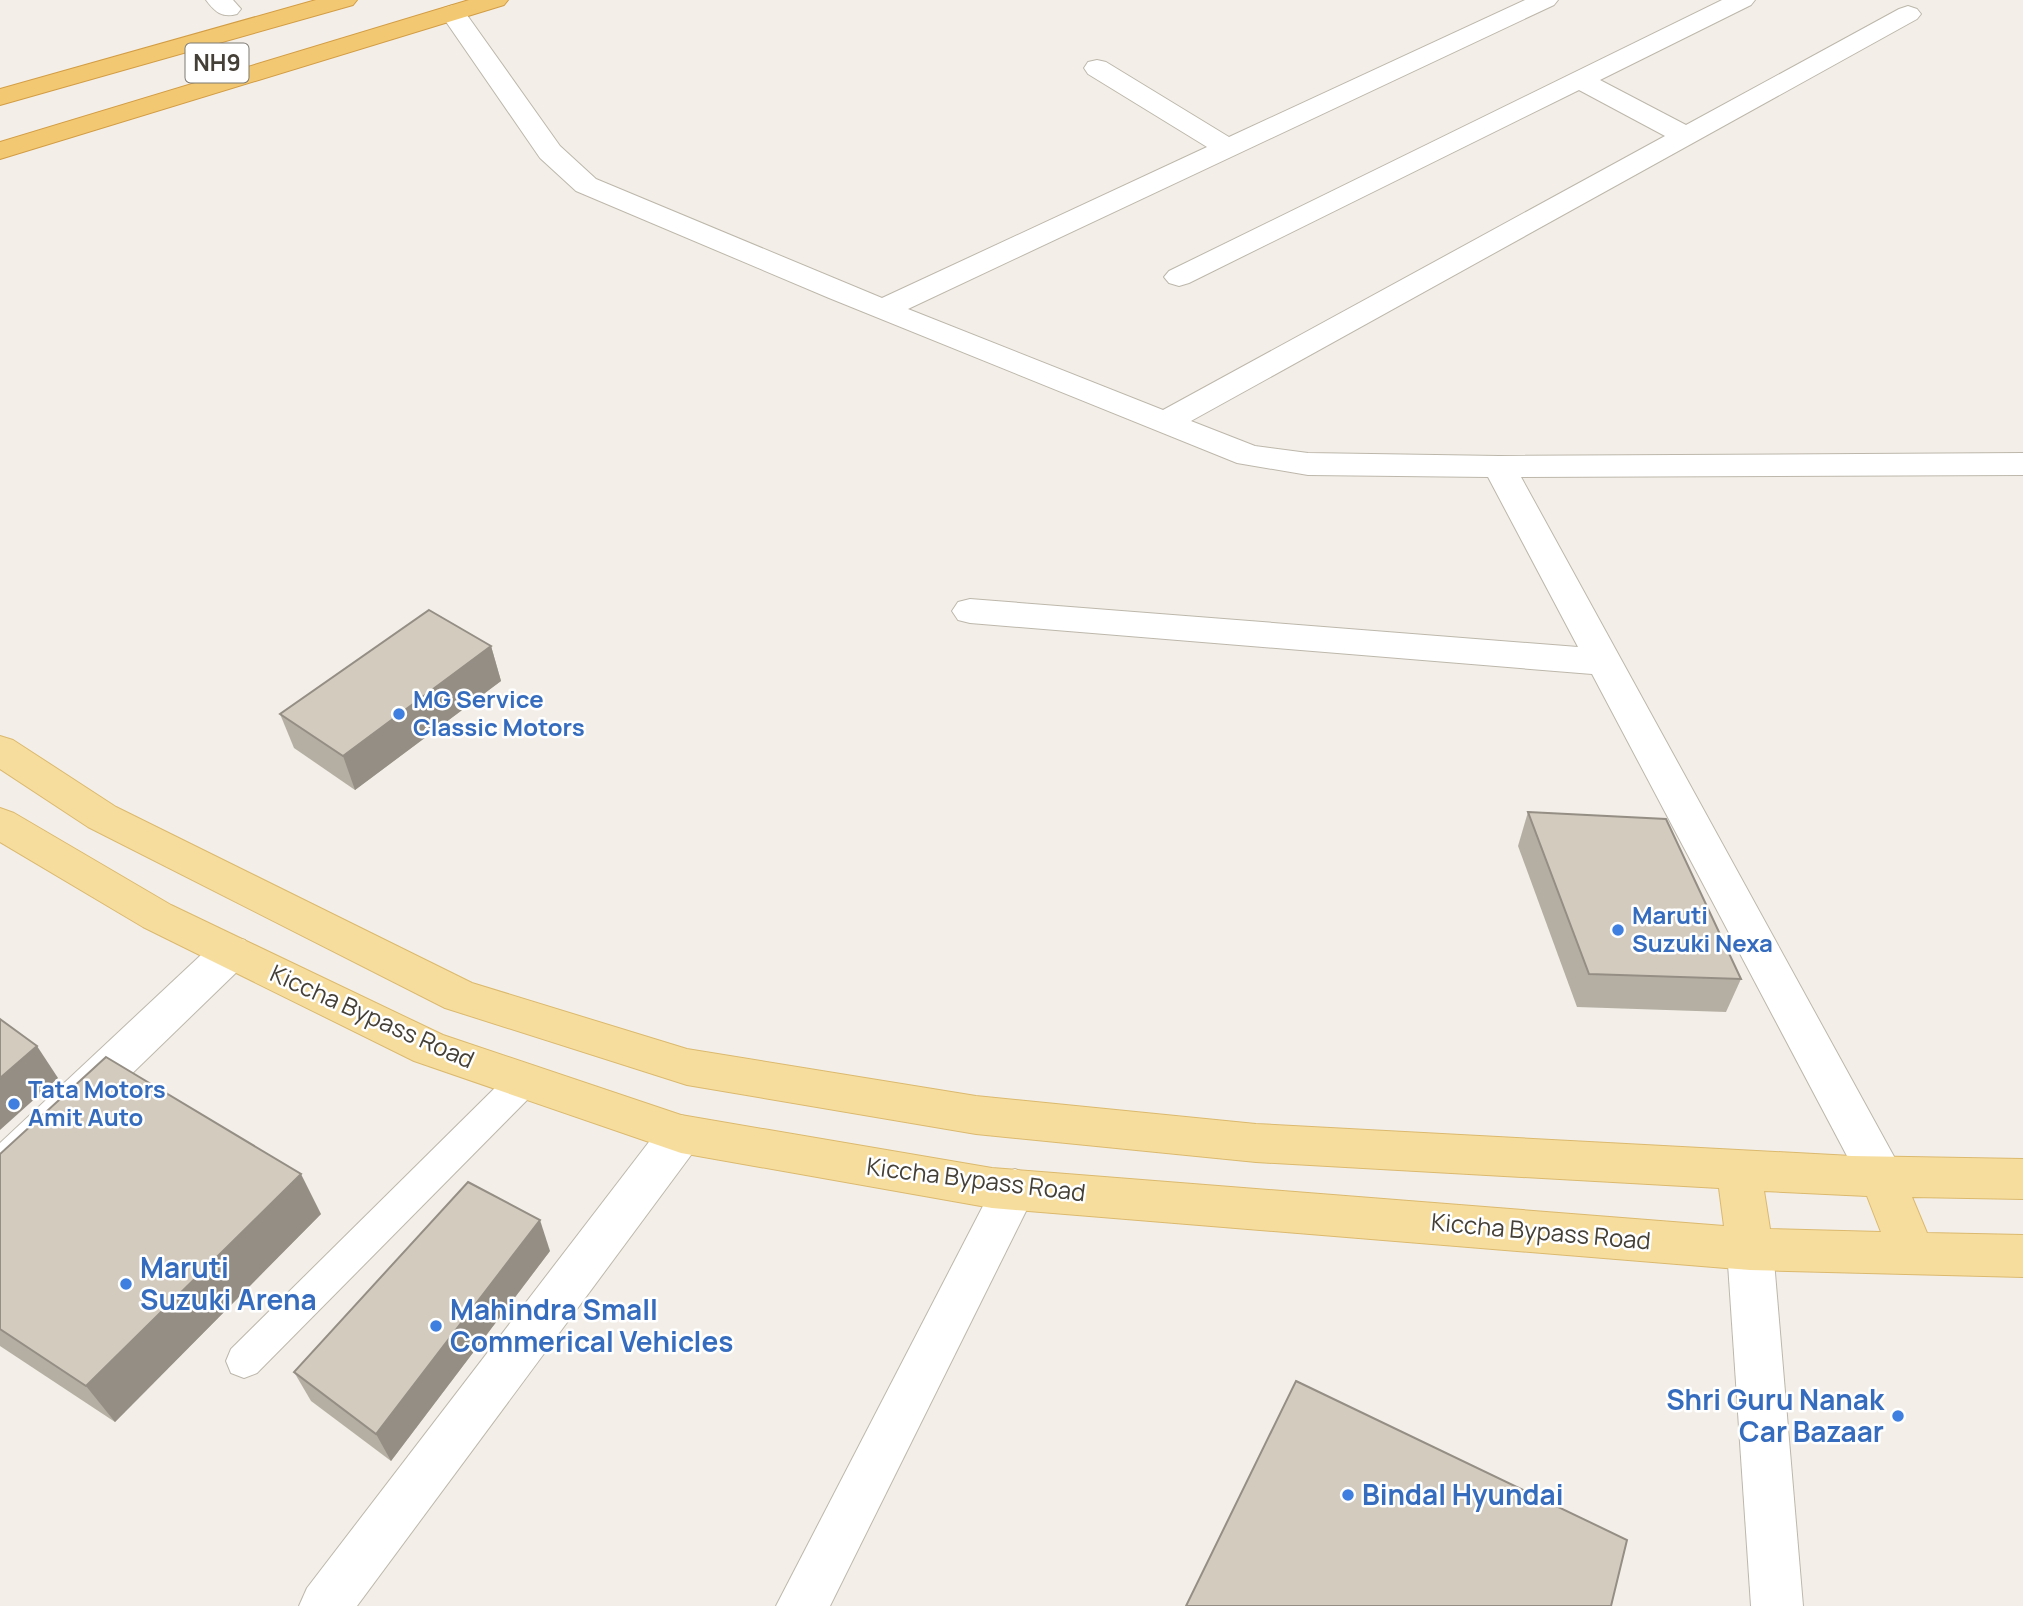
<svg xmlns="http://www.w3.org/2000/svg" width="2023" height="1606" viewBox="0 0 2023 1606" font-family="Manrope,sans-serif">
	<rect width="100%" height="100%" fill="#f3efe8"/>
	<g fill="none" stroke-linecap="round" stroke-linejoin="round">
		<defs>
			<path id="lane" d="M524,1067L536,1071L541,1081L536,1091L257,1373L244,1378L231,1373L226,1361L231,1349L512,1071Z"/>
			<g id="street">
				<path d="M206,0H233L241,9L237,14C222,18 215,12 206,0Z"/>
				<path d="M1525,0H1558L1554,5L908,309L1163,410L1665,136L1579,90L1189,283L1179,286L1169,283L1164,277L1169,271L1722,0H1755L1751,5L1600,80L1686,125L1899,9L1908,6L1917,9L1921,14L1917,19L1191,421L1255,446L1308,453L1499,456L2023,453V475L1521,477L1897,1162L1903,1176L1897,1190L1881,1196L1865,1190L1592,674L970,623L958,620L952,611L958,602L970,599L1578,647L1488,477L1308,475L1237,463L829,298L576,191L540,158L440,13L444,8L453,5L462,8L560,146L596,179L882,298L1207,147L1088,74L1084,68L1088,62L1097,60L1106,62L1229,137Z"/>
				<path d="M231,936L245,940L251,952L245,964L16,1186L0,1192V1143L217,940Z"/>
				<path d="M681,1115L697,1121L703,1134L697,1147L357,1606H299L307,1588L665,1121Z"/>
				<path d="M1015,1169L1031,1175L1037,1189L830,1606H776L999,1175Z"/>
				<path d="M1750,1228L1766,1234L1773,1249L1803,1606H1751L1727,1249L1734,1234Z"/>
			</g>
			<path id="primary" d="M0,736L13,740L116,807L472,983L687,1049L976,1096L1256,1124L1852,1156L2023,1159V1199L1912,1197L1927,1233L2023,1235V1277L1750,1270L992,1208L681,1153L414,1061L143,927L0,842V808L14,813L171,905L443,1035L681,1115L992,1168L1724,1226L1719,1188L1256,1162L976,1134L687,1085L445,1008L88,827L0,769ZM1764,1191L1867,1196L1881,1232L1770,1229Z"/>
			<g id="highway">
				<path d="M316,0H357L353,5L0,105V89Z"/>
				<path d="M469,0H508L504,5L0,159V142Z"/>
			</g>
		</defs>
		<use href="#lane" stroke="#bdb7ab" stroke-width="2"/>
		<use href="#street" stroke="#bdb7ab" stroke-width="2"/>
		<use href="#primary" stroke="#dbb96e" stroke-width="2"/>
		<use href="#highway" stroke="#d29c43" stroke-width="2"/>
		<use href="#lane" fill="#fff" fill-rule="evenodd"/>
		<use href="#street" fill="#fff" fill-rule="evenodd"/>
		<use href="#primary" fill="#f7dd9d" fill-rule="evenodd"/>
		<use href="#highway" fill="#f3c872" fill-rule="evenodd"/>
	</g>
	<g fill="#b5afa3">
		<path d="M491,646L501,681L355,790L294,748L280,714Z"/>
		<path d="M1528,812L1741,979L1726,1012L1577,1007L1518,846Z"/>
		<path d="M0,1154L321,1214L115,1422L0,1346Z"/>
		<path d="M550,1251L391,1461L311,1401L294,1372Z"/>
	</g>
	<g fill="#948e85">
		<path d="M491,646L501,681L355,790L343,756Z"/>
		<path d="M37,1046L58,1078L0,1130V1078Z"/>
		<path d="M301,1174L321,1214L115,1422L86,1386Z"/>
		<path d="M540,1220L550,1251L391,1461L376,1434Z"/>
	</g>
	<g fill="#d3cbbe" stroke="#948e85" stroke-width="2">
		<path d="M429,610L491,646L343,756L280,714Z"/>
		<path d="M1528,812L1666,819L1741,979L1589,974Z"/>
		<path d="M0,1019L37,1046L0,1078Z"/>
		<path d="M106,1057L301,1174L86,1386L0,1329V1154Z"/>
		<path d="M468,1182L540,1220L376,1434L294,1372Z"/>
		<path d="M1296,1381L1627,1540L1611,1606H1186Z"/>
	</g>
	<g fill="#3f7fe0" stroke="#fff" stroke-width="2.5">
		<circle cx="399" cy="714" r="7"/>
		<circle cx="1618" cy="930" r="7"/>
		<circle cx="14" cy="1104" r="7"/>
		<circle cx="126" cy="1284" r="7"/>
		<circle cx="436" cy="1326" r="7"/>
		<circle cx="1898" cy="1416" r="7"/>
		<circle cx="1348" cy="1495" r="7"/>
	</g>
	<g text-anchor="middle" stroke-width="5" stroke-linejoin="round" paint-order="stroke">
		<rect fill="#fff" stroke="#7d7973" stroke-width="2" x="185.5" y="43.5" width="63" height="39" rx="5"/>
		<g font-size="23" font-weight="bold" fill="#454037">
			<text x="217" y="71">NH9</text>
		</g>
		<g font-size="24" font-weight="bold" fill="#366cbe" stroke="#fff" text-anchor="start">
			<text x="413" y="708">MG Service<tspan x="413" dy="28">Classic Motors</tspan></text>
			<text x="1632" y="924">Maruti<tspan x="1632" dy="28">Suzuki Nexa</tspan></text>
			<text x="28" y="1098">Tata Motors<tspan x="28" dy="28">Amit Auto</tspan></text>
		</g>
		<g font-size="24" fill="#454037" stroke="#fff">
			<text transform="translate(372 1017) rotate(24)" y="8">Kiccha Bypass Road</text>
			<text transform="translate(976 1180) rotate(7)" y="8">Kiccha Bypass Road</text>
			<text transform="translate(1541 1232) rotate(5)" y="8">Kiccha Bypass Road</text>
		</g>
		<g font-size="28" font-weight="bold" fill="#366cbe" stroke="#fff" text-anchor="start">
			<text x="140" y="1278">Maruti<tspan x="140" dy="32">Suzuki Arena</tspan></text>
			<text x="450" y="1320">Mahindra Small<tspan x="450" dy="32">Commerical Vehicles</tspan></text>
			<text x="1884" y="1410" text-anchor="end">Shri Guru Nanak<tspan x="1884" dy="32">Car Bazaar</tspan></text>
			<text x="1362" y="1505">Bindal Hyundai</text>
		</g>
	</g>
</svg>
